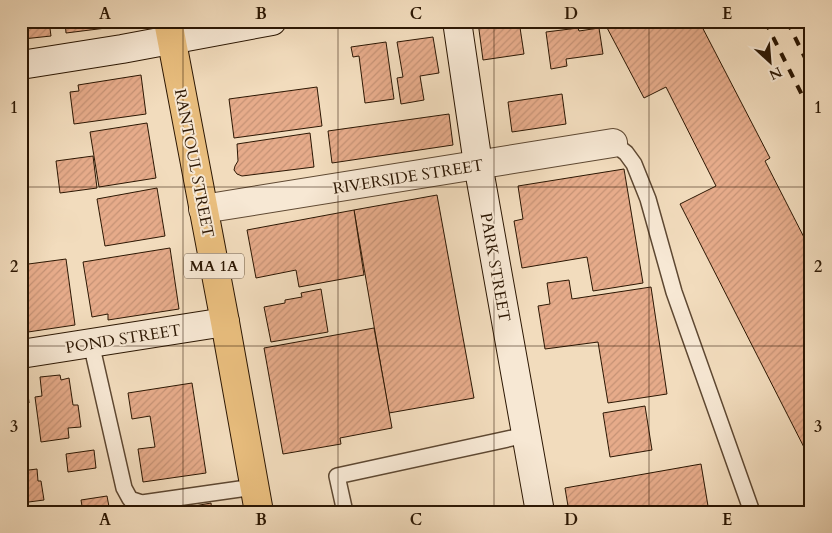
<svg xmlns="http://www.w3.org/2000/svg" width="832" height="533" viewBox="0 0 832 533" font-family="Cardo,serif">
	<defs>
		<pattern id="building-hatch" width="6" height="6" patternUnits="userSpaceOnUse" patternTransform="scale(1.25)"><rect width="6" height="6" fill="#e6ab8a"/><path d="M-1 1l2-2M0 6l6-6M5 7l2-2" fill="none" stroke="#c59275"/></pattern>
	</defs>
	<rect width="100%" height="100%" fill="#f2dcbd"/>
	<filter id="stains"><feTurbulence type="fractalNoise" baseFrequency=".004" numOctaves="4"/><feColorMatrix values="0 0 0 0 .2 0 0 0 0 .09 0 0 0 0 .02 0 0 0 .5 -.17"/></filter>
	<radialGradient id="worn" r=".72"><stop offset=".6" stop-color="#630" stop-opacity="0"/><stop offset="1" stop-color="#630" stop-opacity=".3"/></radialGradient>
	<g fill="url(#building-hatch)" stroke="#2c1703">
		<path d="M21,21H49L51,36L23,39Z"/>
		<path d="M65,21H129L130,25L66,33Z"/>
		<path d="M483,21H519L524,54L483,60L478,22Z"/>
		<path d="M611,21H699L770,158L765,161L811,251V461L680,204L716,186L666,87L644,98L605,24Z"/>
		<path d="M578,28L579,31L599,28L603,54L566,59L567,66L551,69L546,32Z"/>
		<path d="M433,37L439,73L420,76L424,100L401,104L397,78L403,77L397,42Z"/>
		<path d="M386,42L394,99L365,103L359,56L353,57L351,47Z"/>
		<path d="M141,75L146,114L74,124L70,92L79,91L78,85Z"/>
		<path d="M317,87L322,126L234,138L229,99Z"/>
		<path d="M562,94L566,124L512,132L508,102Z"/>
		<path d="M449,114L453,145L332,163L328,131Z"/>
		<path d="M147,123L156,178L99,187L90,132Z"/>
		<path d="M310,133L314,167L242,176L237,174L234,170L235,166L238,161L237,144Z"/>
		<path d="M93,156L97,188L60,193L56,161Z"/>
		<path d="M624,169L643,283L593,291L587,257L522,268L514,221L523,219L518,186Z"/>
		<path d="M157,188L165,236L105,246L97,199Z"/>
		<path d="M437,195L474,398L389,413L354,210Z"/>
		<path d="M354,210L364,275L299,287L296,270L256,278L247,230Z"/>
		<path d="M170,248L179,309L108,320V314L92,317L83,262Z"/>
		<path d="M66,259L75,325L28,332L27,326L21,327V265Z"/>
		<path d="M569,280L572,299L651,287L667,394L608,403L598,342L545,349L538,306L550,304L547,283Z"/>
		<path d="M321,289L328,332L271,342L264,307L285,303V300L302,297L301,293Z"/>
		<path d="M374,328L392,428L340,438L341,444L283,454L264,348Z"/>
		<path d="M60,375L61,380L69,378L73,405H78L81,427L68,428L69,438L41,442L35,397L42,396L40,377Z"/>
		<path d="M192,383L206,473L143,482L138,449L155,447L150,416L132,419L128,393Z"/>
		<path d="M27,385L29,403H22L24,422L21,423V386Z"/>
		<path d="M645,406L652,450L610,457L603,413Z"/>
		<path d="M94,450L96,468L68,472L66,454Z"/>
		<path d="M701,464L709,512H569L565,488Z"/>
		<path d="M37,469L38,481H41L44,500L21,503V471Z"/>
		<path d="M107,496L110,512H83L81,500Z"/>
		<path d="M211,503L212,512H161Z"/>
	</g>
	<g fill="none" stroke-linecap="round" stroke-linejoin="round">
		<defs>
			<g id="lane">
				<path d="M613,143L626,153L634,164L648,199L674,292L752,512"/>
				<path d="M91,343L124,488L130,499L142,503L254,487"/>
				<path d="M345,512L337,476L526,435"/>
			</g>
			<path id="street" d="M203,209L613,143"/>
			<g id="secondary">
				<path d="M457,21L478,164L540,512"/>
				<path d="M21,65L122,49L272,21"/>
				<path d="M21,354L225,322"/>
			</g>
			<path id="highway" d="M168,21L225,322L259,512"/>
		</defs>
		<use href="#lane" stroke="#5e4832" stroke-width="18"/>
		<use href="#street" stroke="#5e4832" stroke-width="30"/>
		<use href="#secondary" stroke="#2c1703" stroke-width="30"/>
		<use href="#highway" stroke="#2c1703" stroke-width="30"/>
		<use href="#lane" stroke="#f7e8d4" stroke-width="15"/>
		<use href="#street" stroke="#f7e8d4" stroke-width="28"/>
		<use href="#secondary" stroke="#f7e8d4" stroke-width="28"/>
		<use href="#highway" stroke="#e9be7e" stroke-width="28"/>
		<g stroke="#2c1703" stroke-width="4" stroke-dasharray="9 9" stroke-linecap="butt">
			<path d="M765,21L811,113"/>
			<path d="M787,21L811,70"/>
		</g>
	</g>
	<path fill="none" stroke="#2c1703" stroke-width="1" stroke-opacity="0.55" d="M183,21V512M338,21V512M494,21V512M649,21V512M21,187H811M21,346H811"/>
	<g text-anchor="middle" stroke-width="4" stroke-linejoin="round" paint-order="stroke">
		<rect fill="#f7e8d4" stroke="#695642" stroke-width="1" x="184" y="253.5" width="60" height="25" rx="4"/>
		<g font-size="15" font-weight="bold" fill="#2c1703">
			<text x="214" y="271">MA 1A</text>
		</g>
		<g font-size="16" fill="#2c1703" stroke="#f7e8d4">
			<text transform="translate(195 163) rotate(79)" y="6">RANTOUL STREET</text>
			<text transform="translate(408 176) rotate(-9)" y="6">RIVERSIDE STREET</text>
			<text transform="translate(496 267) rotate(80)" y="6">PARK STREET</text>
			<text transform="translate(123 338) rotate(-9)" y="6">POND STREET</text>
		</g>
	</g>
	<rect width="832" height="533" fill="none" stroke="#f2dcbd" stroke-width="55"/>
	<g transform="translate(770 62) rotate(154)" stroke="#f7e8d4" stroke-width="4" paint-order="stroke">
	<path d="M0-4L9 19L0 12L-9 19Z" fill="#2c1703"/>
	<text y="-8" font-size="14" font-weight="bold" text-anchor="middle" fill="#2c1703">N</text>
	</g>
	<rect x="28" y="28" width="776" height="478" fill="none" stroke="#2c1703" stroke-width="2"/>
	<g font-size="16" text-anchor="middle" font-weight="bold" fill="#2c1703">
		<text x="105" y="19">A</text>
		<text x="261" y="19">B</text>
		<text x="416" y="19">C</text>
		<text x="571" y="19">D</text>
		<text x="727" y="19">E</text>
		<text x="14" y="113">1</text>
		<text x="818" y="113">1</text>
		<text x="14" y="272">2</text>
		<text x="818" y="272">2</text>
		<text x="14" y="432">3</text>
		<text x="818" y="432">3</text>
		<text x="105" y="525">A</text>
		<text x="261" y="525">B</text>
		<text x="416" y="525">C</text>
		<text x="571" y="525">D</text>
		<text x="727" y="525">E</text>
	</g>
	<rect width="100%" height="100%" filter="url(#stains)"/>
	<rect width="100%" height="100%" fill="url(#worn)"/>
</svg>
